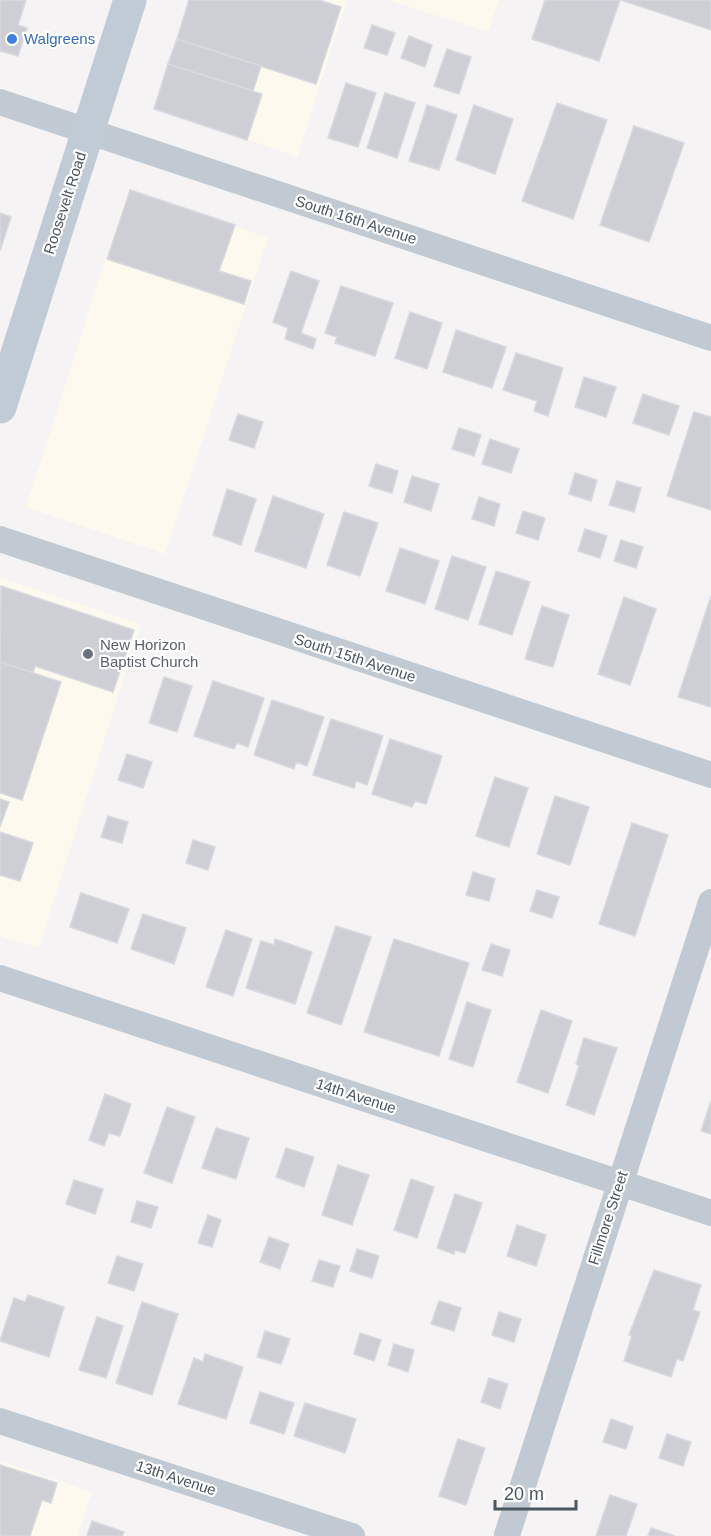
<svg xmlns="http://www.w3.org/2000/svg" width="711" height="1536" viewBox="0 0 711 1536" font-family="Arial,sans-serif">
	<rect width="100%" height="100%" fill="#f5f3f3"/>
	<g fill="#fdf9ef">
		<path d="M192,0H347L297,157L156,107Z"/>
		<path d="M387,0H499L488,32Z"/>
		<path d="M128,189L268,238L165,554L26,507Z"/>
		<path d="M0,577L141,624L39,948L0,936Z"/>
		<path d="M0,1461L92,1492L77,1536H0Z"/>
	</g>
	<g fill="#cdcfd5" stroke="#d7d9de" stroke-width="1.5">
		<path d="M0,0H26L18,25L27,28L18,56L0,51Z"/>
		<path d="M189,0H319L341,7L316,84L177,39Z"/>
		<path d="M545,0H620L599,61L532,39Z"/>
		<path d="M621,0H711V30Z"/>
		<path d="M372,25L395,33L387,55L364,48Z"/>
		<path d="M409,36L432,45L425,67L401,58Z"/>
		<path d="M177,39L261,66L253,91L168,64Z"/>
		<path d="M447,49L471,57L459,94L434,86Z"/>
		<path d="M168,64L262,94L247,140L154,109Z"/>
		<path d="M346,83L376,93L358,147L328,138Z"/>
		<path d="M385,93L415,103L397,158L367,148Z"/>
		<path d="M557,103L607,120L573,219L522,201Z"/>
		<path d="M427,105L457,115L439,170L409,161Z"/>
		<path d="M474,105L513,119L495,174L456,160Z"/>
		<path d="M634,126L684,143L649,242L600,225Z"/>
		<path d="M130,190L235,225L219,271L251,281L244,304L107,259Z"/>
		<path d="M0,213L11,217L0,251Z"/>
		<path d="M291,271L319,281L301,333L316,339L313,349L285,339L288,328L273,322Z"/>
		<path d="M341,286L393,303L375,356L335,343L337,337L325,333Z"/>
		<path d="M410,312L442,323L427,369L395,358Z"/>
		<path d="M456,330L506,347L492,388L443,372Z"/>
		<path d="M516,353L563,368L548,416L534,411L537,401L503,390Z"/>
		<path d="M584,377L616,387L606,417L575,407Z"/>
		<path d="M643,394L679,406L669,435L633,423Z"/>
		<path d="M694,412L711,417V510L667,496Z"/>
		<path d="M238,414L263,422L254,448L229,440Z"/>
		<path d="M459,428L481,435L474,456L452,449Z"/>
		<path d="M490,439L519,449L511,473L482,464Z"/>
		<path d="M376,464L398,471L392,493L369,486Z"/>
		<path d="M575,473L597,480L591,501L569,494Z"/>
		<path d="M412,476L439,484L431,511L404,502Z"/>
		<path d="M617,481L641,488L634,512L609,505Z"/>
		<path d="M227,489L256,499L241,545L213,535Z"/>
		<path d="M273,496L324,514L306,568L255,551Z"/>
		<path d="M479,497L500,504L494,526L472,519Z"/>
		<path d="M523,511L545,518L538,540L516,533Z"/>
		<path d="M344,512L378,523L360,576L327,565Z"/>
		<path d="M585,529L607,536L600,558L578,551Z"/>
		<path d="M621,540L643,547L636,568L614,561Z"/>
		<path d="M400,548L439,561L425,604L386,591Z"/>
		<path d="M452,556L486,567L468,620L435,609Z"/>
		<path d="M496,571L530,582L512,635L479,624Z"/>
		<path d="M1,586L134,630L113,692L35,666L33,673L0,662Z"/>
		<path d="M711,596V707L678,697Z"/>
		<path d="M624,597L656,609L630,685L598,674Z"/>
		<path d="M542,606L569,615L553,667L525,659Z"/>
		<path d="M0,662L61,682L22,800L0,793Z"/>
		<path d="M164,677L192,686L177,732L149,723Z"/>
		<path d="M213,681L264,698L248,747L237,743L234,749L194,736Z"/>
		<path d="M272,700L324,717L307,766L296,762L294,769L254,755Z"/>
		<path d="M331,719L383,736L367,785L356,781L354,788L313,775Z"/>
		<path d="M390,739L442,756L426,804L415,801L412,807L372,794Z"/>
		<path d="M127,754L152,762L143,788L118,780Z"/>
		<path d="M495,777L528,788L509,847L476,836Z"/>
		<path d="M555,796L589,807L570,865L537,854Z"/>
		<path d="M0,799L9,802L0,827Z"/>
		<path d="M108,816L128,822L122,843L101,837Z"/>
		<path d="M632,823L668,835L635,936L599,924Z"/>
		<path d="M0,832L33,843L20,881L0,875Z"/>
		<path d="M193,840L215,847L208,870L186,863Z"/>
		<path d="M473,872L495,879L489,901L466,895Z"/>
		<path d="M537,890L559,897L552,918L530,911Z"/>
		<path d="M81,893L129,909L117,943L70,927Z"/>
		<path d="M143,914L186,928L174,964L131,949Z"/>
		<path d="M336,926L371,937L341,1025L307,1013Z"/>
		<path d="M226,930L252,939L233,996L206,987Z"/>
		<path d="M275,939L312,952L295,1004L246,988L261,941L274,945Z"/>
		<path d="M394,939L469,963L439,1056L364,1032Z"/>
		<path d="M491,944L510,950L502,976L482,970Z"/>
		<path d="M467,1002L491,1010L473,1067L449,1059Z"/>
		<path d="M541,1010L572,1021L548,1093L517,1082Z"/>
		<path d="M584,1038L617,1048L594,1115L566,1105L579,1066L576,1064Z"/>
		<path d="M105,1094L131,1104L120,1136L109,1133L104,1146L89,1140Z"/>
		<path d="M711,1101V1134L701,1131Z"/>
		<path d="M167,1107L195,1117L172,1183L144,1173Z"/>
		<path d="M216,1128L249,1138L236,1179L202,1168Z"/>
		<path d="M286,1148L314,1157L304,1187L276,1177Z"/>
		<path d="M338,1165L369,1175L352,1225L322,1215Z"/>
		<path d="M411,1179L434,1187L417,1238L394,1230Z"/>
		<path d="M74,1180L103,1189L95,1214L66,1204Z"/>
		<path d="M455,1194L482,1203L465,1253L455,1250L454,1254L437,1248Z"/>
		<path d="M137,1201L158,1207L151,1228L131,1222Z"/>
		<path d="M208,1215L221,1220L212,1247L198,1243Z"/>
		<path d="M517,1225L546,1235L536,1266L507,1256Z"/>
		<path d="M269,1237L289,1244L280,1269L260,1262Z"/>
		<path d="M357,1249L379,1256L372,1278L350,1271Z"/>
		<path d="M117,1256L143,1264L134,1291L108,1283Z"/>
		<path d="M319,1260L340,1266L333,1287L312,1281Z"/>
		<path d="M654,1270L701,1285L693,1310L700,1312L683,1361L677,1359L671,1377L624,1361L632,1336L629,1335Z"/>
		<path d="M28,1295L64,1307L49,1357L0,1341L14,1298L25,1302Z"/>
		<path d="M439,1301L461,1308L454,1331L431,1324Z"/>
		<path d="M142,1302L178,1314L152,1395L116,1383Z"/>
		<path d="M499,1312L521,1319L514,1342L492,1335Z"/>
		<path d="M97,1317L123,1326L106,1378L79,1370Z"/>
		<path d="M265,1331L290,1339L281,1364L257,1357Z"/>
		<path d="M360,1333L381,1340L374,1361L354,1354Z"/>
		<path d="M394,1344L414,1350L408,1372L388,1365Z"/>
		<path d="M205,1354L243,1367L226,1419L178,1404L194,1358L203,1362Z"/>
		<path d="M489,1378L508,1384L500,1409L481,1402Z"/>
		<path d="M260,1392L294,1403L284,1434L250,1423Z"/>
		<path d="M305,1403L356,1419L345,1453L294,1436Z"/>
		<path d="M611,1419L633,1427L626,1449L603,1442Z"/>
		<path d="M667,1434L691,1442L683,1466L659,1458Z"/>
		<path d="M458,1439L485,1448L466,1505L439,1496Z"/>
		<path d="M0,1465L57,1483L51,1503L42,1500L30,1536H0Z"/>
		<path d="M610,1495L637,1504L626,1536H596Z"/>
		<path d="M92,1521L124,1532L122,1536H87Z"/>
		<path d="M651,1528L675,1536H648Z"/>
	</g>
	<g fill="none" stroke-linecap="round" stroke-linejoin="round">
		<g stroke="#c1cad2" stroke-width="26">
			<path d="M0,102L711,338"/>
			<path d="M0,539L711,775"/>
			<path d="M0,978L711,1213"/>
			<path d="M0,1421L352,1536"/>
			<path d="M507,1535L711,902"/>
		</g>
		<path stroke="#c1cbd6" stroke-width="33" d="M0,407L130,0"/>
	</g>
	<circle fill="#3f7fe0" stroke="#fff" stroke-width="2" cx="12" cy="39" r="6"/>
	<circle fill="#6b7280" stroke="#fff" stroke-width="2" cx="88" cy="654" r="6"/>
	<g text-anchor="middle" stroke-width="4.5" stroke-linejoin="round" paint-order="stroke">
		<g font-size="15" fill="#366cbe" stroke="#fff" text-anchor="start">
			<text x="24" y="44">Walgreens</text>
		</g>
		<g font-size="15" fill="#4a5661" stroke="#fff">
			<text transform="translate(65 203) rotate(-72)" y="5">Roosevelt Road</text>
			<text transform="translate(356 220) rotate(18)" y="5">South 16th Avenue</text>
			<text transform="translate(355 658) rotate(18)" y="5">South 15th Avenue</text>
			<text transform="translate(356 1096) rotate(18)" y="5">14th Avenue</text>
			<text transform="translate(608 1218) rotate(-72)" y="5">Fillmore Street</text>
			<text transform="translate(176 1478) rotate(18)" y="5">13th Avenue</text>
		</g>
		<g font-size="15" fill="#5b616d" stroke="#fff" text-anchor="start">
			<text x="100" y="650">New Horizon<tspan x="100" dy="17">Baptist Church</tspan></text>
		</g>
	</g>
	<path d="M495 1500v9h81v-9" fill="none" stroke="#4a5661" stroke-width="3"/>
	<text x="504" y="1500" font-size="18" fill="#4a5661" stroke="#ffffff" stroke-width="4.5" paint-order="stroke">20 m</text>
</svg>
